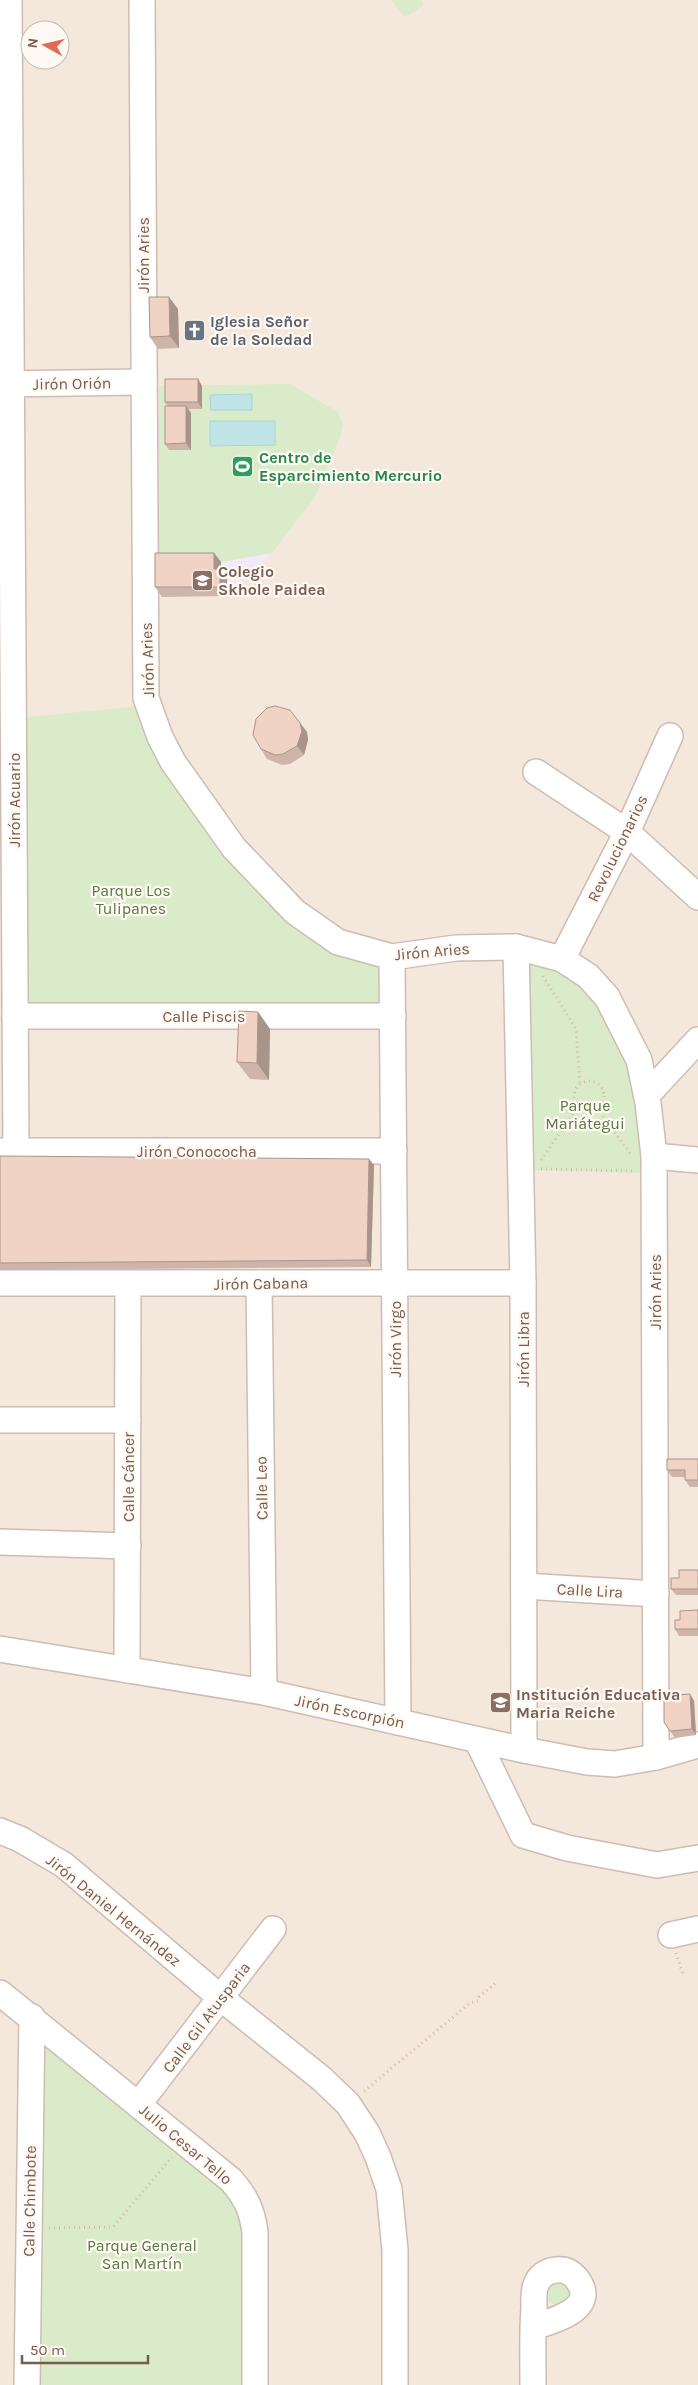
<svg xmlns="http://www.w3.org/2000/svg" width="698" height="2385" viewBox="0 0 698 2385" font-family="Karla,sans-serif">
	<rect width="100%" height="100%" fill="#fcf5ed"/>
	<path fill="#f4e7db" fill-rule="evenodd" d="M0,0H698V2385H0ZM30,30H60V60H30Z"/>
	<path fill="#f2e9f9" d="M272,553L227,596L159,597V563L221,562Z"/>
	<g fill="#daebca">
		<path d="M391,0H422L423,6L405,17Z"/>
		<path d="M290,384L338,412L343,424L341,435L315,497L272,553L221,562L159,563V386Z"/>
		<path d="M140,706L219,834L378,964L379,1010H25L18,718Z"/>
		<path d="M525,956L543,958L597,995L628,1052L647,1173L529,1170Z"/>
		<path d="M52,2046L233,2194L246,2220L245,2385H36L38,2054Z"/>
		<circle cx="558" cy="2293" r="12"/>
	</g>
	<g fill="#c0e4e6" stroke="#a7d4d8">
		<path d="M252,394V410H211L210,395Z"/>
		<path d="M210,421H275V445L210,446Z"/>
	</g>
	<g fill="none" stroke-linecap="round" stroke-linejoin="round">
		<defs>
			<g id="minor">
				<path d="M9,0L16,1151"/>
				<path d="M142,0L146,698L160,737L173,762L234,848L295,912L338,942L392,957L456,948L516,947L562,959L588,976L607,997L639,1060L648,1103L654,1156L656,1757"/>
				<path d="M0,384L144,382"/>
				<path d="M536,772L627,832L698,897"/>
				<path d="M516,947L523,1283L524,1750"/>
				<path d="M392,957L398,1722"/>
				<path d="M562,959L627,832L670,736"/>
				<path d="M15,1016H393"/>
				<path d="M647,1095L698,1040"/>
				<path d="M0,1151H394"/>
				<path d="M654,1156L698,1160"/>
				<path d="M0,1283H523"/>
				<path d="M259,1283L264,1692"/>
				<path d="M0,1420H128"/>
				<path d="M0,1542L128,1546"/>
				<path d="M524,1586L656,1594"/>
				<path d="M0,1649L264,1692L524,1750L587,1762L615,1764L656,1757L698,1745"/>
				<path d="M127,1670L128,1284"/>
				<path d="M477,1740L523,1835L567,1848L657,1865L698,1858"/>
				<path d="M0,1831L20,1839L64,1865L221,1998L322,2079L348,2104L367,2133L378,2157L389,2189L395,2250V2385"/>
				<path d="M671,1935L698,1929"/>
				<path d="M0,1993L231,2180C246,2197 252,2210 255,2232V2385"/>
				<path d="M138,2105L273,1929"/>
				<path d="M27,2385L32,2017"/>
				<path d="M533,2385C533,2359 532,2334 534,2308C534,2301 533,2292 536,2285C539,2276 547,2271 556,2270C564,2269 571,2272 576,2278C601,2309 552,2321 533,2327"/>
			</g>
		</defs>
		<use href="#minor" stroke="#cfbcb1" stroke-width="28"/>
		<g stroke="#d7b6a7" stroke-width="3" stroke-dasharray="1 4" stroke-linecap="butt">
			<path d="M543,976L576,1029L580,1083"/>
			<circle cx="589" cy="1096" r="15"/>
			<path d="M597,1108L632,1156"/>
			<path d="M541,1160L578,1107"/>
			<path d="M541,1169L635,1171"/>
			<path d="M676,1953L683,1974"/>
			<path d="M364,2091L470,2003L478,2001L479,1997L497,1982"/>
			<path d="M49,2228L113,2227L172,2157"/>
		</g>
		<use href="#minor" stroke="#fff" stroke-width="25"/>
	</g>
	<g fill="#cfb5a9">
		<path d="M178,309L179,348L158,349L150,337Z"/>
		<path d="M198,379L202,386V409H188L191,413V450H169L165,444L168,406L165,402Z"/>
		<path d="M214,553L221,562V571L227,579V596L162,597L155,587Z"/>
		<path d="M300,723L307,732L308,740L304,755L290,764L282,765L267,759L261,749Z"/>
		<path d="M258,1012L270,1029L269,1080L250,1079L237,1062Z"/>
		<path d="M0,1156L374,1165L371,1267L0,1270Z"/>
		<path d="M698,1459V1487H690L685,1480V1477H672L667,1470Z"/>
		<path d="M698,1570V1595H676L671,1589L679,1578Z"/>
		<path d="M698,1610V1636H679L675,1629L680,1620Z"/>
		<path d="M690,1694L694,1701L696,1735L675,1738L664,1722Z"/>
	</g>
	<g fill="#a9948a">
		<path d="M169,297L178,309L179,348L170,336Z"/>
		<path d="M198,379L202,386V409L198,402Z"/>
		<path d="M186,406L191,413V450L186,443Z"/>
		<path d="M214,553L221,562V571L227,579V596L220,587L214,569Z"/>
		<path d="M300,723L307,732L308,740L304,755L297,746Z"/>
		<path d="M258,1012L270,1029L269,1080L257,1063Z"/>
		<path d="M369,1159L374,1165L371,1267L367,1260Z"/>
		<path d="M690,1694L694,1701L696,1735L692,1729Z"/>
	</g>
	<g fill="#f1d3c5" stroke="#a9948a">
		<path d="M149,297H169L170,336L150,337Z"/>
		<rect x="165" y="379" width="33" height="23"/>
		<path d="M165,406H186V443L165,444Z"/>
		<path d="M155,553H214V569H220V587H155Z"/>
		<path d="M275,706L290,710L300,723L302,731L297,746L283,754L275,755L261,749L253,735L256,719L267,708Z"/>
		<path d="M239,1011L258,1012L257,1063L237,1062Z"/>
		<path d="M0,1156L369,1159L367,1260L0,1263Z"/>
		<path d="M667,1459H698V1480H685V1470H667Z"/>
		<path d="M679,1570H698V1589H671V1578H679Z"/>
		<path d="M698,1610V1629H675V1620H680V1611Z"/>
		<path d="M690,1694L692,1729L670,1731L664,1722V1696Z"/>
	</g>
	<defs>
		<symbol id="church-square" viewBox="-11 -11 22 22"><rect x="-9" y="-9" width="18" height="18" rx="4" fill="#6b7280" stroke="#fff9f3"/><path d="M-1.2-6h2.4v3.5h3.3v2.4h-3.3V6h-2.4V-.1h-3.3v-2.4h3.3Z" fill="#fff"/></symbol>
		<symbol id="stadium-square" viewBox="-11 -11 22 22"><rect x="-9" y="-9" width="18" height="18" rx="4" fill="#2e9e5b" stroke="#fff9f3"/><path d="M0-5a6.5 5 0 1 0 0 10a6.5 5 0 1 0 0-10ZM-3.5-1.8h7v3.6h-7Z" fill="#fff"/></symbol>
		<symbol id="school-square" viewBox="-11 -11 22 22"><rect x="-9" y="-9" width="18" height="18" rx="4" fill="#8d6e63" stroke="#fff9f3"/><path d="M0-5L7-2L0 1L-7-2ZM-4 1L0 2.5L4 1V4Q0 6-4 4Z" fill="#fff"/></symbol>
	</defs>
	<g fill-rule="evenodd">
		<use href="#church-square" x="182" y="318" width="25" height="25"/>
		<use href="#stadium-square" x="230" y="454" width="25" height="25"/>
		<use href="#school-square" x="190" y="568" width="25" height="25"/>
		<use href="#school-square" x="488" y="1690" width="25" height="25"/>
	</g>
	<g text-anchor="middle" stroke-width="4.5" stroke-linejoin="round" paint-order="stroke">
		<g font-size="16" fill="#785a4f" stroke="#fff9f3">
			<text transform="translate(143 255) rotate(-90)" y="6">Jirón Aries</text>
			<text transform="translate(72 383) rotate(-1)" y="6">Jirón Orión</text>
			<text transform="translate(147 660) rotate(-92)" y="6">Jirón Aries</text>
			<text transform="translate(14 800) rotate(-90)" y="6">Jirón Acuario</text>
			<text transform="translate(617 848) rotate(-64)" y="6">Revolucionarios</text>
			<text transform="translate(432 951) rotate(-5)" y="6">Jirón Aries</text>
			<text x="204" y="1022">Calle Piscis</text>
			<text x="197" y="1157">Jirón Conococha</text>
			<text transform="translate(261 1283) rotate(-1)" y="6">Jirón Cabana</text>
			<text transform="translate(655 1292) rotate(-90)" y="6">Jirón Aries</text>
			<text transform="translate(395 1339) rotate(-90)" y="6">Jirón Virgo</text>
			<text transform="translate(523 1349) rotate(-90)" y="6">Jirón Libra</text>
			<text transform="translate(128 1477) rotate(-90)" y="6">Calle Cáncer</text>
			<text transform="translate(261 1488) rotate(-91)" y="6">Calle Leo</text>
			<text transform="translate(590 1590) rotate(3)" y="6">Calle Lira</text>
			<text transform="translate(350 1711) rotate(12)" y="6">Jirón Escorpión</text>
			<text transform="translate(114 1910) rotate(39)" y="6">Jirón Daniel Hernández</text>
			<text transform="translate(206 2017) rotate(-53)" y="6">Calle Gil Atusparia</text>
			<text transform="translate(186 2144) rotate(40)" y="6">Julio Cesar Tello</text>
			<text transform="translate(29 2201) rotate(-89)" y="6">Calle Chimbote</text>
		</g>
		<g font-size="16" font-weight="bold" fill="#5b616d" stroke="#fff9f3" text-anchor="start">
			<text x="210" y="327">Iglesia Señor<tspan x="210" dy="18">de la Soledad</tspan></text>
		</g>
		<g font-size="16" font-weight="bold" fill="#27864d" stroke="#fff9f3" text-anchor="start">
			<text x="259" y="463">Centro de<tspan x="259" dy="18">Esparcimiento Mercurio</tspan></text>
		</g>
		<g font-size="16" font-weight="bold" fill="#785e54" stroke="#fff9f3" text-anchor="start">
			<text x="218" y="577">Colegio<tspan x="218" dy="18">Skhole Paidea</tspan></text>
			<text x="516" y="1700">Institución Educativa<tspan x="516" dy="18">Maria Reiche</tspan></text>
		</g>
		<g font-size="16" fill="#577843" stroke="#fff9f3">
			<text x="131" y="896">Parque Los<tspan x="131" dy="18">Tulipanes</tspan></text>
			<text x="585" y="1111">Parque<tspan x="585" dy="18">Mariátegui</tspan></text>
			<text x="142" y="2251">Parque General<tspan x="142" dy="18">San Martín</tspan></text>
		</g>
	</g>
	<g transform="translate(45 45) rotate(278)"><circle r="24" fill="#fff9f3" stroke="#c9b9b1"/>
	<path d="M0-4L9 19L0 12L-9 19Z" fill="#e26b56"/>
	<text y="-8" font-size="14" font-weight="bold" text-anchor="middle" fill="#785a4f">N</text>
	</g>
	<path d="M22 2355v8h126v-8" fill="none" stroke="#785a4f" stroke-width="2.5"/>
	<text x="30" y="2355" font-size="15" fill="#785a4f" stroke="#fff9f3" stroke-width="4" paint-order="stroke">50 m</text>
</svg>
